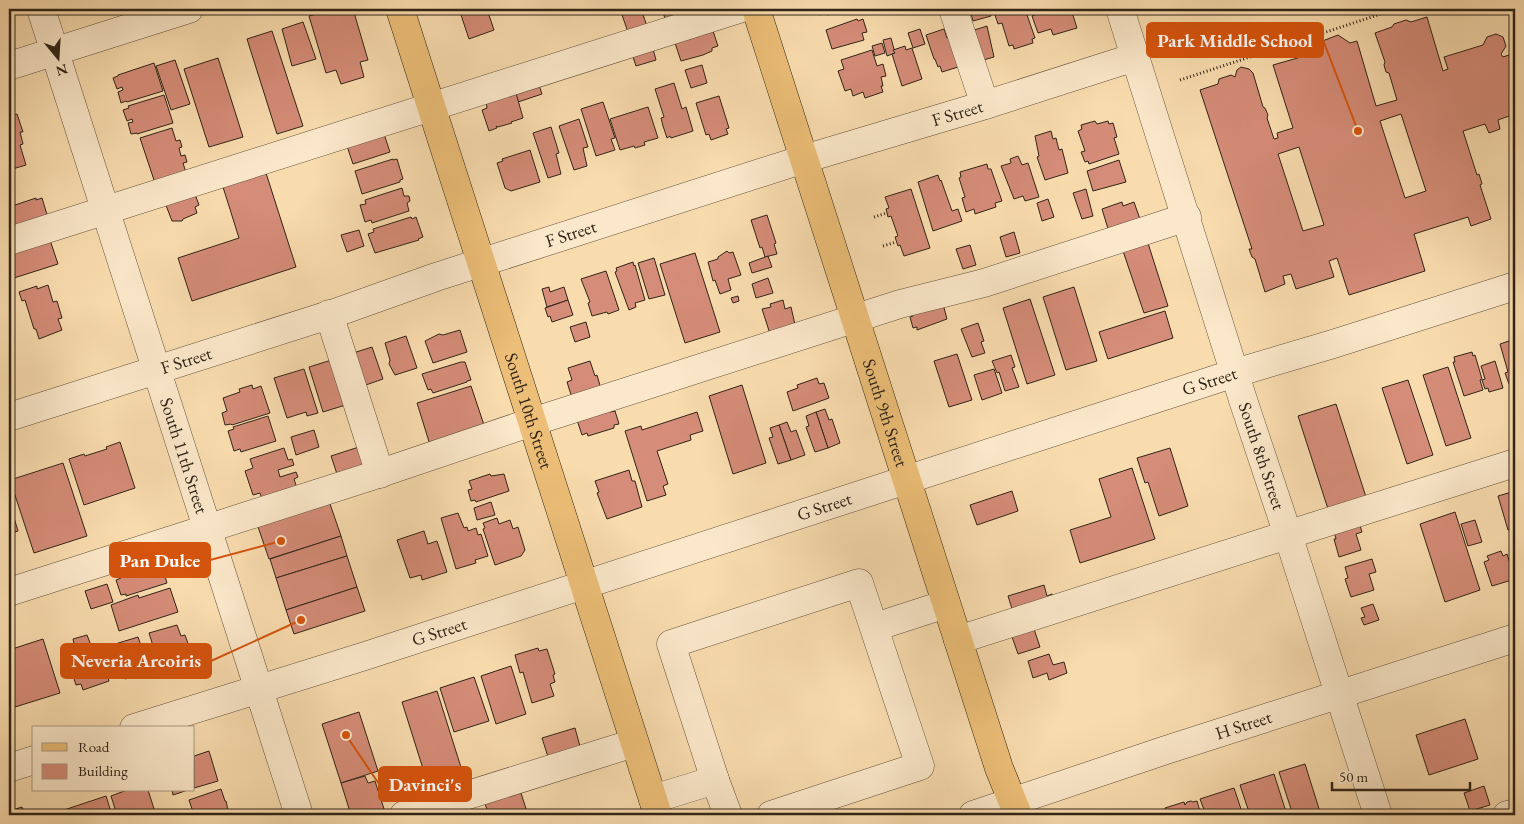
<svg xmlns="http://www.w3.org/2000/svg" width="1524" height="824" viewBox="0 0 1524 824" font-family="'EB Garamond',serif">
	<rect width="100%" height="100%" fill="#f9dcae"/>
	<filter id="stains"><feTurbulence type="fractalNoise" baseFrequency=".004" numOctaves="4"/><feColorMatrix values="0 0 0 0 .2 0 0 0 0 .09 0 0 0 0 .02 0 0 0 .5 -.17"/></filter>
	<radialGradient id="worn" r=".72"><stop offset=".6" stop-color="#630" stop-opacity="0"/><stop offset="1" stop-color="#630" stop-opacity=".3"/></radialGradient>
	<g fill="#d58c78" stroke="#302418" fill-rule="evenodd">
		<path d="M333,9H353L368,60L360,62L364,77L341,84L336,70L326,73L309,16Z"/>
		<path d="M459,9H487L494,30L469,39Z"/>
		<path d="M496,9H513L498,13Z"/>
		<path d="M632,9H641L648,29L629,35L621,12Z"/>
		<path d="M662,9H704L667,25Z"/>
		<path d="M818,9H847L827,15L826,13L820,15Z"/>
		<path d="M970,9H989L991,16L973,21Z"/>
		<path d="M1013,9H1018L1020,14L1026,12L1035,38L1032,39L1033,43L1014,49L1013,45L1009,46L1002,23L998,24L995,15Z"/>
		<path d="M1038,9H1071L1077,28L1053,35L1051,29L1038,33L1032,16L1039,13Z"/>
		<path d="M1427,17L1443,71L1448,69L1444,57L1483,45L1487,37L1496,34L1503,37L1506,46L1501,54L1503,57L1515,53V114L1498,120L1500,129L1489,133L1485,124L1463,131L1477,175L1479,174L1482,184L1480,185L1491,219L1471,226L1468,217L1414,234L1425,271L1349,295L1337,258L1329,261L1334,277L1296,289L1291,274L1283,276L1285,284L1265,292L1255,259L1252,257L1249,249H1252L1200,90L1218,84L1219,79L1231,75L1235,77L1237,70L1241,67L1249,69L1253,73L1263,107L1265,108L1268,115L1267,118L1274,139L1278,138L1277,133L1293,128L1273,65L1308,55L1312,45L1338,35L1350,43L1357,41L1376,106L1397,100L1389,73L1386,72L1384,65L1385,62L1375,33L1392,27L1394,24L1406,20L1411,22ZM1401,114L1426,191L1405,198L1380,121ZM1299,147L1324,225L1303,231L1278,154Z"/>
		<path d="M857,19L858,21L863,19L867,32L862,33L864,40L832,49L826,30Z"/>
		<path d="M303,22L316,59L292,66L282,29Z"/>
		<path d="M987,26L994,57L976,62L965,33Z"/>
		<path d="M712,28L718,46L712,48V51L703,55L681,61L673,37Z"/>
		<path d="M920,29L925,44L913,48L908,33Z"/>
		<path d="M944,29L947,38L952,37L959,60L956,61L958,67L942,72L940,66L938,67L935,59H934L926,35Z"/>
		<path d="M272,31L303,126L277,134L247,39Z"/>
		<path d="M891,38L895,53L887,56L883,40Z"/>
		<path d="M882,43L885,53L875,56L872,46Z"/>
		<path d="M652,45L656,60L636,66L631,51Z"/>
		<path d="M905,46L906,50L912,48L922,79L902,86L892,54L895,53L893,50Z"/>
		<path d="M872,50L877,66L883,64L886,76L881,77L883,86H881L883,92L865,98L863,92L853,96L851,89L845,91L838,71L844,69L841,60Z"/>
		<path d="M218,58L243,137L209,147L184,69Z"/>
		<path d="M175,60L190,104L171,110L156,66Z"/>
		<path d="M154,63L163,91L127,102L126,101L121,103L118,92L123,90L122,87L117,89L113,78L118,76V75Z"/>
		<path d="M702,65L707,83L691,88L685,70Z"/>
		<path d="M537,79L542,94L518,102L513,87Z"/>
		<path d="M674,83L682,109L686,107L693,131L671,138L670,136L667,138L663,126L661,118L664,117L655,89Z"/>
		<path d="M516,93L523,118L511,122L512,123L498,127L496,126L497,128L489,131L482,110L487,108L486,102Z"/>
		<path d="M164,95L173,123L137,134V133L131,134L128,123L133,122L132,119L127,121L123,110L129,108L128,106Z"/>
		<path d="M719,96L729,128L726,129L728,134L711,140L709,134L706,135L696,103Z"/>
		<path d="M603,102L615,138L611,139L615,150L596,156L581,109Z"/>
		<path d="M648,107L658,138L644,142L645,145L635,148L634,146L620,150L610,119Z"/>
		<path d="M17,114L23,132H20L23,144L20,145L26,165L9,170V116Z"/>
		<path d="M579,119L588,147L583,148L587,166L574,170L559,126Z"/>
		<path d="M1095,121L1097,124L1108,121L1109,124L1113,123L1117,137L1114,138L1119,154L1089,164L1088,161L1085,162L1081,152L1085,151L1078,131L1082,129L1081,125Z"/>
		<path d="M551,127L559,153L556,154L561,174L548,178L533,133Z"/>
		<path d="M172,128L176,141L180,140L182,147L179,148L181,156L185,155L187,162L183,163L187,176L156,186L140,138Z"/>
		<path d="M383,131L390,152L353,164L346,143Z"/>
		<path d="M1051,131L1053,139L1056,138L1059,150L1062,149L1068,173L1045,180L1037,157L1039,156L1035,136Z"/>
		<path d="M530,150L540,182L511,191L505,188L497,163L503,161L502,159Z"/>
		<path d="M1018,156L1022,165L1028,163L1039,197L1025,201L1023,196L1014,199L1001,166L1011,163L1010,159Z"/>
		<path d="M393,159V160L397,159L403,179L400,180V182L362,194L355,171Z"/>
		<path d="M1119,160L1126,182L1093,191L1087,171Z"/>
		<path d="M987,164L988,169H991L1002,201L995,203L996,207L975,214L974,209L966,212L962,198L965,197L959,178L961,177L960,172Z"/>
		<path d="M266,173L296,267L192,301L178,258L239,238L223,187Z"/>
		<path d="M938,175L940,181L941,180L952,211L958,209L962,221L933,231L918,182Z"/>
		<path d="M402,188L404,196H409L410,201L407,203L409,211L372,223L371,220L365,222L360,205L366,204L365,200Z"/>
		<path d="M193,189L199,205L195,207L197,213L183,219L182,221H172L164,200Z"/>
		<path d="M911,189L930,248L904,256L900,245L898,246L895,237L898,236L891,216L888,217L886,209L889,208L885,197Z"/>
		<path d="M1086,189L1093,216L1082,219L1073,193Z"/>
		<path d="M36,198V200L42,198L48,218L9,229V207Z"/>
		<path d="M1048,199L1054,217L1042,221L1037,203Z"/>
		<path d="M1122,202L1123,206L1134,202L1141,222L1109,232L1102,209Z"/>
		<path d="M767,215L776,243L774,244L777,254L765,257L762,247L760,248L751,220Z"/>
		<path d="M411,217L412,219L416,217L423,237L418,239L419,240L375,253L368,234L374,232L373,229Z"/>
		<path d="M359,230L364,246L347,252L341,235Z"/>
		<path d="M1014,232L1020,253L1006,257L1000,237Z"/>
		<path d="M49,237L58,264L14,278L13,277L9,278V250Z"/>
		<path d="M1147,240L1168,306L1144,313L1122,248Z"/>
		<path d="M970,245L976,265L963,269L956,249Z"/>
		<path d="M727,251L729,253L733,252L741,275L728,279L731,290L720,294L715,280L713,281L708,262L718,259V257Z"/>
		<path d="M695,253L720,332L685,343L660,264Z"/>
		<path d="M768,256L772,267L752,273L749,263Z"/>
		<path d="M654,258L665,295L649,299L638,263Z"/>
		<path d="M633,262L634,266L635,265L645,300L635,303L636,307L629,310L615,272L617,271L616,268Z"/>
		<path d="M606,271L619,310L608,314L607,312L592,316L588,303L590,302L581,279Z"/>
		<path d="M768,278L773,293L756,298L752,284Z"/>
		<path d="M48,285L53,302L57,301L62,318L58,319L62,330L39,339L36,329H34L25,300L22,301L19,292L37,286V289Z"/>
		<path d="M549,287L550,292L564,287L568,300L547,307L542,289Z"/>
		<path d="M1074,287L1097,361L1066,370L1043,297Z"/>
		<path d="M738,296L739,301L733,303L731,298Z"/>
		<path d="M1030,299L1055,375L1027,384L1003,308Z"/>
		<path d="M568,300L573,315L552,322L550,316L548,317L545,308Z"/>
		<path d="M783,300L785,309L791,307L796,329L771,337L762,309L771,307L770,304Z"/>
		<path d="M943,304L947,319L917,330V327L913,328L910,317L913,316L912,313Z"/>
		<path d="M1165,311L1173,338L1108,359L1099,332Z"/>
		<path d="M586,322L590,337L575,342L570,327Z"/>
		<path d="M978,323L984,341L981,342L985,353L972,357L961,329Z"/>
		<path d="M460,330L467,352L433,363L425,341L439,334L443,335Z"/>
		<path d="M406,336L417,368L395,375L389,364L390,360L385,343Z"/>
		<path d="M1515,339V385L1514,382L1509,384L1505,373L1508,372L1500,344Z"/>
		<path d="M372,347L383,379L360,387L350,354Z"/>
		<path d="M1472,352L1473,356L1475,355L1482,379L1480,380L1483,390L1464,396L1453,362H1455L1454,357Z"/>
		<path d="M957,354L972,400L949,407L934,361Z"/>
		<path d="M1011,355L1015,367L1012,368L1019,387L1005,391L999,372L997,373L992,361Z"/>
		<path d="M338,358L352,403L323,412L309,367Z"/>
		<path d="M590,361L595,376L597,375L601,389L572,398L567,382L572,380L568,368Z"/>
		<path d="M1495,361L1503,388L1489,392L1488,388L1485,389L1482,380L1485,379L1481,366Z"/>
		<path d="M461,362H465L471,380L467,381V382L433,393L431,389L428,390L422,374Z"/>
		<path d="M1448,367L1471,438L1446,446L1423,375Z"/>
		<path d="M304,369L318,413L307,416L306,412L287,418L274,378Z"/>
		<path d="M994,369L1002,393L982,400L974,375Z"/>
		<path d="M817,378L819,384L824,383L829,398L793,411L787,392L798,388L797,385Z"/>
		<path d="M1408,380L1433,455L1407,464L1382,388Z"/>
		<path d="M252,385L253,389L261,386L270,413L232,425L231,424L225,425L222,413L227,411L223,398L240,392L239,389Z"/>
		<path d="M742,385L766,463L733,474L709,396Z"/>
		<path d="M471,386L486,431L431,448L417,403Z"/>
		<path d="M608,404L610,412L615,411L619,424L614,425V428L588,436L587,433L582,435L576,417Z"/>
		<path d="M1336,404L1366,497L1328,509L1298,416Z"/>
		<path d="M825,409L829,420L832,419L840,443L828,448L816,412Z"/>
		<path d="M697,412L703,431L690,435L691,440L657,451L668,484L663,486L666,495L647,501L625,431L641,426L642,430Z"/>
		<path d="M816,412L828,448L815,452L806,427L809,426L806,416Z"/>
		<path d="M268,416L276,441L241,452L240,449L234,451L228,431L234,429L233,427Z"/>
		<path d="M787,422L791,432L796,430L805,455L791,460L779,425Z"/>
		<path d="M779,425L791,460L778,464L769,438L773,437L770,428Z"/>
		<path d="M314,430L319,447L296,455L291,437Z"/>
		<path d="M120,442L135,488L84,505L69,459L84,454L85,456L107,449L106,447Z"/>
		<path d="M365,445L371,463L337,474L331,456Z"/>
		<path d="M284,448L288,460L292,459L294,465L278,470L280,477L296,472L298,477L294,479L298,491L263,502L260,493L253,495L245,471L253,468L250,459Z"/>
		<path d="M1170,448L1188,506L1159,516L1148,482L1145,483L1137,458Z"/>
		<path d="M63,463L87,536L34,553L10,480Z"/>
		<path d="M1132,468L1155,539L1080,563L1070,530L1111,517L1099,479Z"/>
		<path d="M629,470L632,481H635L642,507L607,519L597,493L599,492L595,481Z"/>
		<path d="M490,474L491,476L504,474L509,491L476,502L475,500L471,501L468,490L472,489L469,481Z"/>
		<path d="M1012,491L1018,511L977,525L970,505Z"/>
		<path d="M1515,491V528L1508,530L1498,496Z"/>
		<path d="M328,498L341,536L269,559L256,521Z"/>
		<path d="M9,501L18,531L9,534Z"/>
		<path d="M491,502L495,515L477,520L474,508Z"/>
		<path d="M1455,512L1480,590L1445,602L1420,524Z"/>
		<path d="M458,513L464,528L467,527L468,531L476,528L478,535L481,534L488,556L475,560L476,563L456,569L441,518Z"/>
		<path d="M497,518L499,524L510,520L513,529L518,527L525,550L521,556L495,565L483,529L485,528L483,523Z"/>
		<path d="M1358,519L1362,532L1356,534L1361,550L1339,557L1334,539H1336L1333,526Z"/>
		<path d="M1475,520L1482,542L1468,546L1461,524Z"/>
		<path d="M424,531L428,544L437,541L447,572L422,580L421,575L410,578L397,540Z"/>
		<path d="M341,536L347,556L276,578L270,559Z"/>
		<path d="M1501,551L1503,556L1507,554L1515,579L1492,586L1484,562L1489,560L1487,556Z"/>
		<path d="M347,556L357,587L286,610L276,578Z"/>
		<path d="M1372,559L1376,572L1369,574L1374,590L1351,597L1345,579L1348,578L1345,567Z"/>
		<path d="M161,563L167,583L126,596V594L121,595L116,580L121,578L120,576Z"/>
		<path d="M107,584L113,602L91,609L85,591Z"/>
		<path d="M1044,585L1047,596L1052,594L1055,603L1013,612L1008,596Z"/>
		<path d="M357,587L365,611L294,634L286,610Z"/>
		<path d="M170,588L178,612L119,631L111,605L138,595L139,598Z"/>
		<path d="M1373,604L1379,620L1364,625L1361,618L1365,617L1361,608Z"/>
		<path d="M1032,623L1040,647L1018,654L1010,631Z"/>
		<path d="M177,625L181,636L185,635L191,652L186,653L190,664L161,673L156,658L150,657L149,653L154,649L149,633Z"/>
		<path d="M87,635L97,661L102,659L109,681L83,690L81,684L76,685L64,647L74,644L73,639Z"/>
		<path d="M138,637L148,666L146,667L147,672L125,679L124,674L122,675L112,645Z"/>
		<path d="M43,639L60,693L15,707L9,687V650Z"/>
		<path d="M538,648L539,651L547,649L555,674L553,675L555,682L550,684L554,696L532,703L523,672L520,673L515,655Z"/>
		<path d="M1049,654L1053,665L1064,662L1067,673L1049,680L1047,673L1033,678L1028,661Z"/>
		<path d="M511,666L526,714L496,724L481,676Z"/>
		<path d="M474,677L489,721L454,732L440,688Z"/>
		<path d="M437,691L465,780L430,791L402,702Z"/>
		<path d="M359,712L378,771L341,783L322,724Z"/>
		<path d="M1465,719L1478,759L1429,775L1416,735Z"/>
		<path d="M575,728L581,750L549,760L542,738Z"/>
		<path d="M209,751L218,781L194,788V756Z"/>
		<path d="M1305,764L1321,815H1293L1279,772Z"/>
		<path d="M1274,774L1287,815H1250L1240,785Z"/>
		<path d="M365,776L368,783L375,781L386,815H351L341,783Z"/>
		<path d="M1484,786L1490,805L1470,811L1464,793Z"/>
		<path d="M1234,788L1243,815H1206L1200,799Z"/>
		<path d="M221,789L225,801H226L229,815H201L200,813L194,815L189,800Z"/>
		<path d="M127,790H148L156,815H117L111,796Z"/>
		<path d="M172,790H188L173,795Z"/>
		<path d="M520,790L528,815H489L484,801Z"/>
		<path d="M106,796L112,815H63L61,811Z"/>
		<path d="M1191,801L1193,802L1197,801L1201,815H1167L1165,808L1184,802L1185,805L1187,802Z"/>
		<path d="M22,807L25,815H9V811Z"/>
	</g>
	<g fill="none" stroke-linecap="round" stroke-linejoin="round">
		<defs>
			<g id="minor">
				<path id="s1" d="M41,9L299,815"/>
				<path d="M953,9L985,105"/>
				<path id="s2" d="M1120,9L1244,403L1288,535L1378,815"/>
				<path d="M9,66L189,9"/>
				<path d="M9,241L739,9"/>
				<path d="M329,314L380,474"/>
				<path id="s3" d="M9,417L335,313L436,277L804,159L985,105L1135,57"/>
				<path d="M9,592L372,476L532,422L900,304L984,283L1187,217"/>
				<path d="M875,627L946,604"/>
				<path d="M958,640C1144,581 1329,521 1515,463"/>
				<path id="s4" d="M134,728L365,656L1235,373L1333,344L1515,286"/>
				<path d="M9,768L34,760"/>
				<path d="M715,780L728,815"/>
				<path d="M653,799L715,780L671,644L859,583L920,766L771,815"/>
				<path d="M404,815L634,743"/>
				<path id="s5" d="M973,815L1166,750L1515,638"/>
				<path d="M1507,815L1515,813"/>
			</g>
			<g id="major">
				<path id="s6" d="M400,9L658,815"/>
				<path id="s7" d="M756,9L999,768L1018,815"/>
			</g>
		</defs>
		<use href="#minor" stroke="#62523e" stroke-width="29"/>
		<use href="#major" stroke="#302418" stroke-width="29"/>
		<g stroke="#302418" stroke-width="3" stroke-dasharray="1 2.5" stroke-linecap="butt">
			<path d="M1159,11L1165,9"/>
			<path d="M1180,80L1396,9"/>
			<path d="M874,217L887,213"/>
			<path d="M883,246L896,242"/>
		</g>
		<use href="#minor" stroke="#fbe8ca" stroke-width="28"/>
		<use href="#major" stroke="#ecbe77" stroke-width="28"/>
	</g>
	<g text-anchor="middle" stroke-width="4" stroke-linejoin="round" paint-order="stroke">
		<g font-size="18" fill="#302418" stroke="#fbe8ca">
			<text dy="6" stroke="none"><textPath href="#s3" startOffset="996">F Street</textPath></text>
			<text dy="6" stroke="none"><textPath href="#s3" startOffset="591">F Street</textPath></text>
			<text dy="6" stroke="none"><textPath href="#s3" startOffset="186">F Street</textPath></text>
			<text dy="6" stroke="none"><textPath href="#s4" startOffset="1130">G Street</textPath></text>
			<text dy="6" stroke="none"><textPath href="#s6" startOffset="422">South 10th Street</textPath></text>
			<text dy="6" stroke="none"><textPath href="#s7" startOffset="424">South 9th Street</textPath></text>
			<text dy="6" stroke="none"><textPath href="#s1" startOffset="469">South 11th Street</textPath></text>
			<text dy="6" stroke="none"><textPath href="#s2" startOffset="469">South 8th Street</textPath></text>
			<text dy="6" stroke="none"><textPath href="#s4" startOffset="725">G Street</textPath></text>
			<text dy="6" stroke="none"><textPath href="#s4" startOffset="320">G Street</textPath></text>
			<text dy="6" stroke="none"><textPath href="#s5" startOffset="285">H Street</textPath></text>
		</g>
	</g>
	<path fill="none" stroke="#d6540d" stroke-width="2" d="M1358 131L1323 40M281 541L210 560M301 620L211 661M346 735L379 784"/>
	<g fill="#d6540d" stroke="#fbe8ca" stroke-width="2">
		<circle cx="1358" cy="131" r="5"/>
		<circle cx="281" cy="541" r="5"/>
		<circle cx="301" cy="620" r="5"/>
		<circle cx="346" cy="735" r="5"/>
	</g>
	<g fill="#d6540d" stroke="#d6540d" stroke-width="2">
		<rect x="1147" y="23" width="176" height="34" rx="5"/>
		<rect x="110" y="543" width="100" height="34" rx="5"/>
		<rect x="61" y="644" width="150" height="34" rx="5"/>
		<rect x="379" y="767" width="92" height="34" rx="5"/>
	</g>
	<g font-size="19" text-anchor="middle" font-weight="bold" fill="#fff">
		<text x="1235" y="47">Park Middle School</text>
		<text x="160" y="567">Pan Dulce</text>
		<text x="136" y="667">Neveria Arcoiris</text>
		<text x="425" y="791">Davinci's</text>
	</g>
	<rect width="1524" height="824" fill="none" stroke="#f9dcae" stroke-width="30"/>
	<rect x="10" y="10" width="1504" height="804" fill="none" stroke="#302418" stroke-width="2.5"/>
	<rect x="15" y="15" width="1494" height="794" fill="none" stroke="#302418"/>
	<rect x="32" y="726" width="162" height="65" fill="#fbe8ca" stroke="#aa9a83"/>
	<rect x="42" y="743" width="25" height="8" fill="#ecbe77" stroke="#aa9a83"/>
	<text x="78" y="752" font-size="15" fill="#302418">Road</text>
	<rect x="42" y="764" width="25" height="15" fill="#d58c78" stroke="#aa9a83"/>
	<text x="78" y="776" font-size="15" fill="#302418">Building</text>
	<g transform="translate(58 58) rotate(162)" stroke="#fbe8ca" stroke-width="4" paint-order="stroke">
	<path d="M0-4L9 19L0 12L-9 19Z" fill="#302418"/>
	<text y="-8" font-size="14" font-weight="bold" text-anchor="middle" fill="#302418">N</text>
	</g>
	<path d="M1332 782v8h138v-8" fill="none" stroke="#302418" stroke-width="2.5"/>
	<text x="1339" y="782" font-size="15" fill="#302418" stroke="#fbe8ca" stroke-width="4" paint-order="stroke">50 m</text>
	<rect width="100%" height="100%" filter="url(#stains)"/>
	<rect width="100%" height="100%" fill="url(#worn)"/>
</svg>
